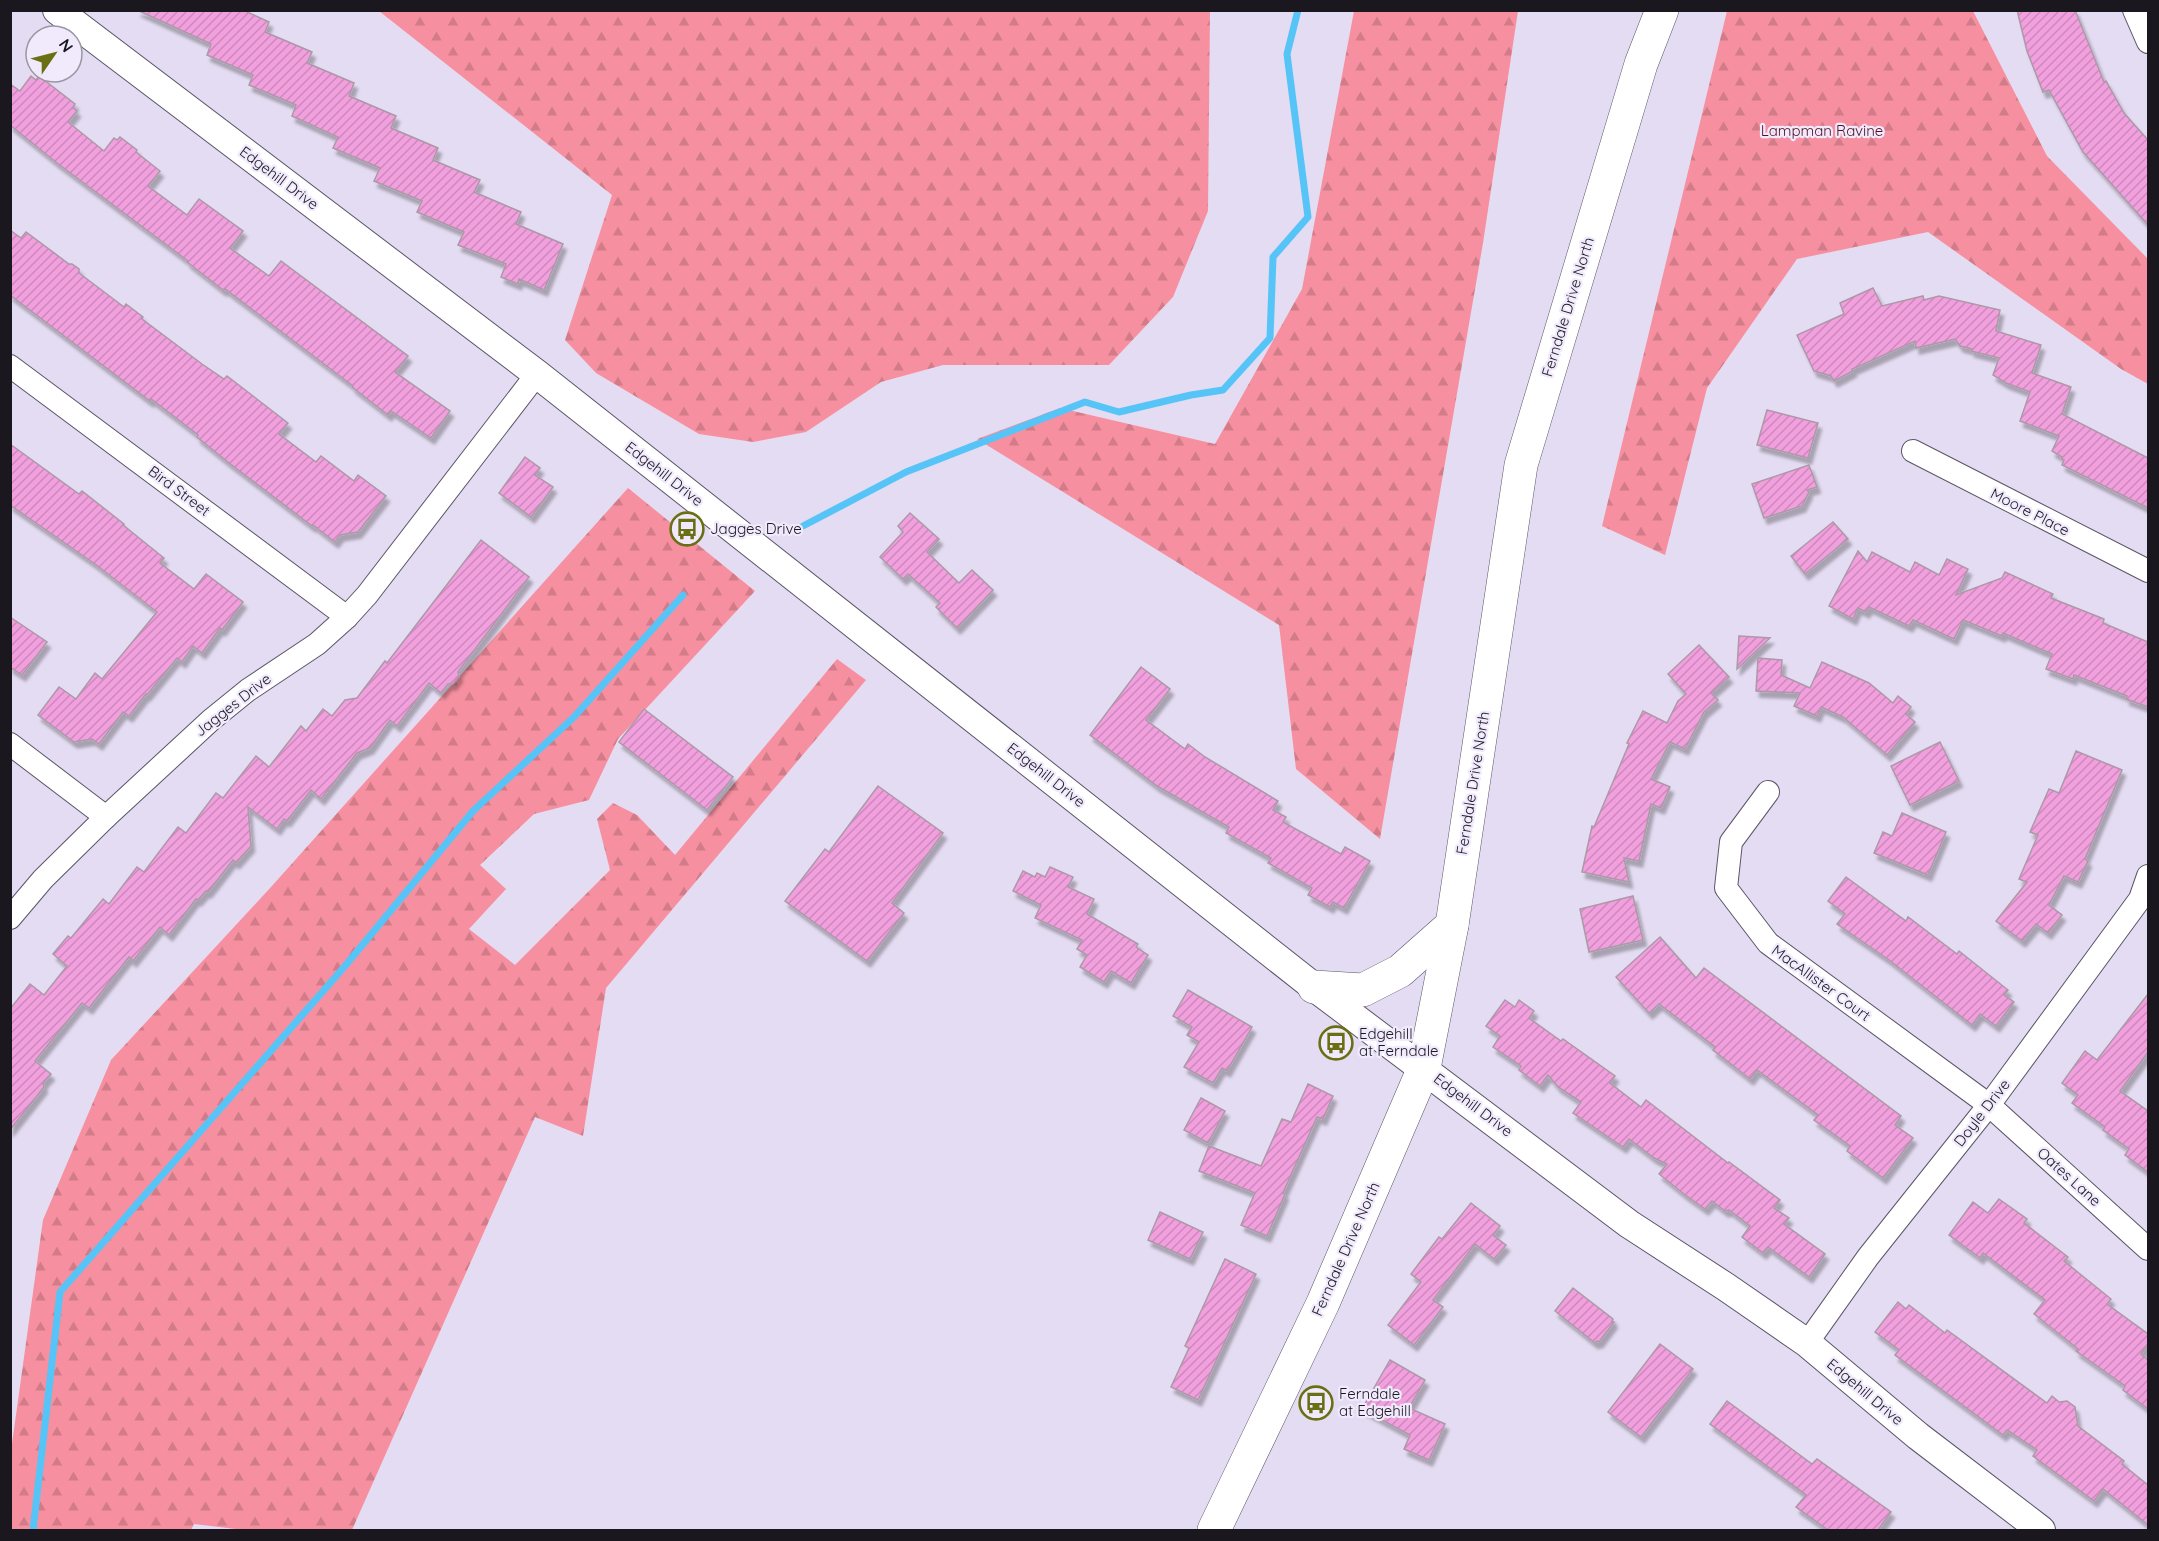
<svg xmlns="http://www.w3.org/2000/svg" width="2159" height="1541" viewBox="0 0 2159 1541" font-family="Quicksand,sans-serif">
	<defs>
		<pattern id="forest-firs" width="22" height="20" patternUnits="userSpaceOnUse" patternTransform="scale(1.5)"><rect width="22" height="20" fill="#f690a0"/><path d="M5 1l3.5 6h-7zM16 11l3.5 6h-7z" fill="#d27b89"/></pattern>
		<pattern id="building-hatch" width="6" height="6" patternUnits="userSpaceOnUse" patternTransform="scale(1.5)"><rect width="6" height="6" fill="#f19fdd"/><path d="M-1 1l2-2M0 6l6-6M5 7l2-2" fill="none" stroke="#ce88bd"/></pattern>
		<filter id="shadow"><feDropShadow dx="3.5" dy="6" stdDeviation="1.5" flood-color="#0004"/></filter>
	</defs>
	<rect width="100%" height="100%" fill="#e4dcf2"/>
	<g fill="url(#forest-firs)">
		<path d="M379,11H1210L1208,211L1173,297L1109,365H943L881,382L806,432L753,442L699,434L596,373L565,340L612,195Z"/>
		<path d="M1354,11H1518L1483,243L1380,839L1296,769L1279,625L977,439L1060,408L1215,444L1302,289Z"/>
		<path d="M1727,11H1973L2047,156L2148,259V384L2121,369L1928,232L1797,259L1707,388L1665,555L1602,526Z"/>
		<path d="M628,488L755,591L618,739L589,800L534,814L480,865L506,889L469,929L515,965L610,870L597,819L613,803L637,815L675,855L837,659L866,680L606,988L583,1136L535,1117L352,1530H244L194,1524L191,1530H11V1451L43,1220L111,1060L271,887Z"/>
	</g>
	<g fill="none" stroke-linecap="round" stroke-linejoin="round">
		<g stroke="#57c4f8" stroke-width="7">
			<path d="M803,526L906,472L1085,402L1119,412L1191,395L1223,390L1270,338L1273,257L1308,217L1287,54L1298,10"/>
			<path d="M33,1530L60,1292L345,966L473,811L574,717L683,595"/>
		</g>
	</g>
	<g fill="url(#building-hatch)" stroke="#ac99a7" stroke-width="1.5" filter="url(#shadow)">
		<path d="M137,10H243L269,22L265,32L312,52L307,63L354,83L349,96L396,116L391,128L438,148L433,160L480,180L474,192L521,212L516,224L563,244L544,290L519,279L518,284L501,277L506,264L458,245L464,232L417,212L422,201L374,181L380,168L333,148L338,137L292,116L296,105L249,85L253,75L207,55L211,44Z"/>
		<path d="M2017,10H2075L2104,82L2106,81L2124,113L2148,140V225L2083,152L2049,90L2043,92L2027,51Z"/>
		<path d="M31,76L36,80L39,76L75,104L73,108L77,111L68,122L104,151L114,138L117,140L120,137L137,150L136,152L160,171L148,186L187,215L199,199L243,231L230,248L269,276L281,261L408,356L395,372L450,411L431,438L391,411L388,415L352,387L353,386L225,289L223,290L187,262L188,261L57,163L10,125V84L20,91Z"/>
		<path d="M10,230L21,238L26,232L69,264H72L79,269V273L124,307L126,304L143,317L142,319L202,364L224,379L227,376L288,423L279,434L316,462L321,456L354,481L358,475L386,496L358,532L340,535L335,542L313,525L312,526L229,463L197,437L198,435L151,399L150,401L10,295Z"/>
		<path d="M1873,288L1882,306L1923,296L1924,300L1939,296L2000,310L1996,331L2041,345L2032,373L2071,387L2062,414L2148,458V508L2062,465L2064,460L2061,459L2062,457L2052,451L2059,436L2020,421L2030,392L2006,383L1993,375L1999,358L1971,351L1972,349L1960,346L1955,339L1916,348L1915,341L1852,369L1853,371L1834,381L1831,376L1814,371L1797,335L1844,314L1840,303Z"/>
		<path d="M1767,410L1818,423L1808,458L1757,445Z"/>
		<path d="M10,444L79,494L82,491L124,524L123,525L164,558L160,563L194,589L206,574L243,602L222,630L220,628L202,653L193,646L182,662L177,658L147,695L146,694L129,716L123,712L99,744L92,739L74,742L38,715L59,687L76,699L95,673L102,679L157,612L95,564L10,505Z"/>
		<path d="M525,457L540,468L535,475L553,487L531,517L499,493Z"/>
		<path d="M1809,465L1817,487L1807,490L1809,492L1802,506L1764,518L1752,484Z"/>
		<path d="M910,513L939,539L927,552L959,583L972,570L993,590L957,628L936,607L940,603L908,574L903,579L880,557L903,532L898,526Z"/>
		<path d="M1833,522L1848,539L1805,574L1791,556Z"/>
		<path d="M481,540L529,577L458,672L459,676L453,684H448L441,693L429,683L397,726L390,720L370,748L357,753L321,799L311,790L287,821L284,819L277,829L248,807L251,846L236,863L233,860L208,892L206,891L198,900L196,899L169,935L160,927L133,961L129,957L89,1008L82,1003L35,1061L51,1074L43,1083L44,1087L10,1130V1009L30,984L44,995L67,966L53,954L68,936L71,938L103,899L109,904L137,867L144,872L178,827L186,833L216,793L223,798L256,756L269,767L301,726L306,731L323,709L332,716L345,700L357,698L385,661L387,663Z"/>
		<path d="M1858,551L1867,562L1872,552L1910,572L1915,562L1939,575L1947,559L1968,569L1956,595L2002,578L2005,572L2053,594L2051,598L2104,619L2103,623L2148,642V707L2126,699L2127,696L2074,675L2073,679L2046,669L2052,654L2003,633L2002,636L1963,620L1954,639L1913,620L1909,626L1869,607L1866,612L1858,608L1853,619L1829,606Z"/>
		<path d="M10,617L47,642L22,675L10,667Z"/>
		<path d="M1739,636L1770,638L1737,669Z"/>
		<path d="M1699,645L1729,677L1711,693L1718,700L1704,712L1685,749L1670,742L1651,779L1670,787L1661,808L1651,804L1639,861L1624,858L1629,882L1582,872L1592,826L1594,827L1629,744L1627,743L1643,711L1667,723L1678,701L1686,694L1668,674Z"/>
		<path d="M1758,658L1782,660L1781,675L1810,688L1822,662L1869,683L1893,703L1898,696L1911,707L1906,714L1915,722L1887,755L1843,717L1821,707L1817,716L1794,706L1800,693L1756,691Z"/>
		<path d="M1141,667L1170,689L1146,720L1185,749L1188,744L1205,757L1278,801L1273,810L1286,817L1283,822L1341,854L1345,847L1370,861L1344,908L1333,902L1330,907L1308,895L1312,888L1268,863L1271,858L1226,833L1229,827L1157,786L1090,735Z"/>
		<path d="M644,709L733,777L707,810L619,742Z"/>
		<path d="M1940,742L1959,781L1910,805L1891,766Z"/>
		<path d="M2076,751L2122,770L2085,859L2088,861L2078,882L2064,876L2049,905L2062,915L2048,933L2036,924L2022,941L1996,921L2027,882L2019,879L2038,835L2030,832L2049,789L2059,793Z"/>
		<path d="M878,786L943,833L892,903L904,913L867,961L785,901L825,849L829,852Z"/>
		<path d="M1902,813L1946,832L1928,875L1874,853L1883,832L1892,836Z"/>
		<path d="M1050,867L1073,877L1068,887L1094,899L1087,914L1138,944L1136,947L1148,955L1131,983L1111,971L1104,982L1080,967L1087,955L1077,949L1082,940L1035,918L1041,905L1013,891L1023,871L1035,877L1037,873L1045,877Z"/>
		<path d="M1846,877L1906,921L1908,917L1957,954L1959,951L2008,990L2004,995L2014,1002L1996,1026L1980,1014L1972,1025L1889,960L1837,924L1845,914L1828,901Z"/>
		<path d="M1633,896L1643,940L1589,952L1580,909Z"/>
		<path d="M1660,937L1696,978L1704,968L1901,1116L1895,1125L1913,1138L1883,1178L1847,1151L1850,1146L1814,1120L1818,1115L1757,1070L1750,1079L1713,1050L1715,1047L1659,1004L1649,1013L1616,977Z"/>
		<path d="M1188,990L1252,1027L1227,1071L1222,1068L1213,1083L1184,1067L1199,1042L1187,1035L1192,1027L1173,1016Z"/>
		<path d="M2148,994V1052L2120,1091L2148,1111V1172L2125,1155L2129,1149L2103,1130L2105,1127L2072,1103L2078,1095L2062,1083L2085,1051L2097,1060Z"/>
		<path d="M1505,1000L1515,1007L1519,1000L1534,1011L1529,1018L1561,1041L1563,1039L1615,1076L1610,1083L1641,1107L1646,1100L1728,1163L1729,1162L1780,1200L1774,1208L1789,1218L1784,1224L1825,1254L1809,1277L1768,1247L1763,1253L1742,1237L1750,1226L1729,1210L1725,1211L1712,1201L1705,1209L1684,1194L1659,1174L1667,1164L1654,1158L1629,1139L1623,1147L1573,1113L1581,1102L1558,1087L1548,1075L1540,1086L1519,1070L1521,1066L1493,1047L1500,1036L1486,1026Z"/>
		<path d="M1308,1084L1333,1096L1323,1119L1317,1117L1283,1193L1285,1194L1267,1236L1241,1225L1255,1193L1199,1171L1209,1146L1261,1166L1282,1119L1291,1122Z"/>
		<path d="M1201,1098L1225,1111L1208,1143L1184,1130Z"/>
		<path d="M1999,1199L2027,1219L2024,1223L2068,1257L2064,1261L2111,1299L2107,1304L2148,1334V1344L2141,1354L2148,1360V1409L2123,1390L2125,1386L2076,1351L2078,1349L2034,1314L2045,1300L1983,1253L1980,1258L1949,1235L1973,1202L1988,1213Z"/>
		<path d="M1471,1203L1500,1226L1493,1235L1506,1245L1494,1259L1475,1244L1433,1300L1443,1307L1414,1345L1388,1325L1421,1282L1411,1274L1439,1237L1442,1239Z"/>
		<path d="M1160,1212L1203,1232L1190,1259L1148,1240Z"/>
		<path d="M1225,1259L1256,1274L1198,1400L1171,1387L1189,1348L1185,1346Z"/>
		<path d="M1573,1288L1613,1319L1612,1321L1614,1322L1599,1342L1597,1341L1595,1343L1555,1311Z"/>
		<path d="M1898,1302L1906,1309L1909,1305L1945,1333L1947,1330L2047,1403L2052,1396L2059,1402L2067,1401L2075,1407L2078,1426L2124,1461L2122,1464L2148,1485V1525L2103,1489L2094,1501L2033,1456L2037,1450L2007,1430L2003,1435L1895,1355L1899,1350L1875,1332Z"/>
		<path d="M1660,1344L1693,1369L1641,1437L1608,1412Z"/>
		<path d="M1390,1360L1425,1380L1409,1408L1445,1424L1429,1460L1404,1449L1410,1435L1362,1409Z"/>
		<path d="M1727,1401L1812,1464L1817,1459L1891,1512L1878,1530H1828L1796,1507L1806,1495L1710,1424Z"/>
	</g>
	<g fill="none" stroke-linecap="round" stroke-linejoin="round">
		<defs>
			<g id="minor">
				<path d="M2134,10L2148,42"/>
				<path d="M10,366L347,617"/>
				<path d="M1913,451L2148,571"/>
				<path d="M10,744L106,817"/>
				<path d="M1768,792L1731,842L1726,888L1768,943L1989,1105L2148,1249"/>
				<path d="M10,918L43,879L106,817L211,720L248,690L317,644L347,617L367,595L537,374"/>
				<path d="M1807,1343L1868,1257L1989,1105L2140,899L2148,876"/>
			</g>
			<path id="tertiary" d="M57,10L537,374L1314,987L1629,1224L1726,1287L1807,1343L1918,1436L2041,1530"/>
			<g id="primary">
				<path d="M1314,987L1363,990L1400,971L1452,925"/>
				<path d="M1214,1530L1323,1303L1424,1068L1452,925L1521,465L1641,64L1662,10"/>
			</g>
		</defs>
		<use href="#minor" stroke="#5b5567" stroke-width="24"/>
		<use href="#tertiary" stroke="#5b5567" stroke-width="30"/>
		<use href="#primary" stroke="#5b5567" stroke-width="34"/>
		<use href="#minor" stroke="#fff" stroke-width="22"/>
		<use href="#tertiary" stroke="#fff" stroke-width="28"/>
		<use href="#primary" stroke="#fff" stroke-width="33"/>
	</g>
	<defs>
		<symbol id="bus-ring" viewBox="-11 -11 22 22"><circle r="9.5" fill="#f0eafc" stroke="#6a6f14" stroke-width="1.5"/><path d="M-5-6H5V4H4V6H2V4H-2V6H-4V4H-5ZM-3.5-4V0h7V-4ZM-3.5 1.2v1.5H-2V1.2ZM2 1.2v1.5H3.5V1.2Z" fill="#6a6f14"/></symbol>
	</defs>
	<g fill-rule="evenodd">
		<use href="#bus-ring" x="668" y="510" width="38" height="38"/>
		<use href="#bus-ring" x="1317" y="1024" width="38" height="38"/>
		<use href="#bus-ring" x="1297" y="1384" width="38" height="38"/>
	</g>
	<g text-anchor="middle" stroke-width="4.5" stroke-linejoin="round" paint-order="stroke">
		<g font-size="15" fill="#511322" stroke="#f0eafc">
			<text x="1822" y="136">Lampman Ravine</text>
		</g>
		<g font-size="15" fill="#1a171f" stroke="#f0eafc">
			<text transform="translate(279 178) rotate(37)" y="5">Edgehill Drive</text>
			<text transform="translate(1568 307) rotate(-73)" y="5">Ferndale Drive North</text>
			<text transform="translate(664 474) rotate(38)" y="5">Edgehill Drive</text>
			<text transform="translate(179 491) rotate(37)" y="5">Bird Street</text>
			<text transform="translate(2030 512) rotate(27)" y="5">Moore Place</text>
			<text transform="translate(233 705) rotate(-38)" y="5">Jagges Drive</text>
			<text transform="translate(1046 775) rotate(38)" y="5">Edgehill Drive</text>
			<text transform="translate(1473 783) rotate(-81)" y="5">Ferndale Drive North</text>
			<text transform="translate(1821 983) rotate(36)" y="5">MacAllister Court</text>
			<text transform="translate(1473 1105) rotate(37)" y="5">Edgehill Drive</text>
			<text transform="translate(1982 1113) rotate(-52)" y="5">Doyle Drive</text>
			<text transform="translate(2069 1177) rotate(42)" y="5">Oates Lane</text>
			<text transform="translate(1346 1249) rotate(-66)" y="5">Ferndale Drive North</text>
			<text transform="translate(1865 1392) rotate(40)" y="5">Edgehill Drive</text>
		</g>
		<g font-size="15" fill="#1a171f" stroke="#f0eafc" text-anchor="start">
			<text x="710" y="534">Jagges Drive</text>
			<text x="1359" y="1039">Edgehill<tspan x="1359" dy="17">at Ferndale</tspan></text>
			<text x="1339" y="1399">Ferndale<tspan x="1339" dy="17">at Edgehill</tspan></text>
		</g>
	</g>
	<rect width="2159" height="1541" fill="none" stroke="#1a171f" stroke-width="24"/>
	<g transform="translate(54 54) rotate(55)"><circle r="28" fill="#f0eafc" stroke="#9a96a4" stroke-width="1.5"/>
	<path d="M0-4.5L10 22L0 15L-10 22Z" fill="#6a6f14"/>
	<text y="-9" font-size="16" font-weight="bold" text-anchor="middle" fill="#1a171f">N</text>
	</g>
</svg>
